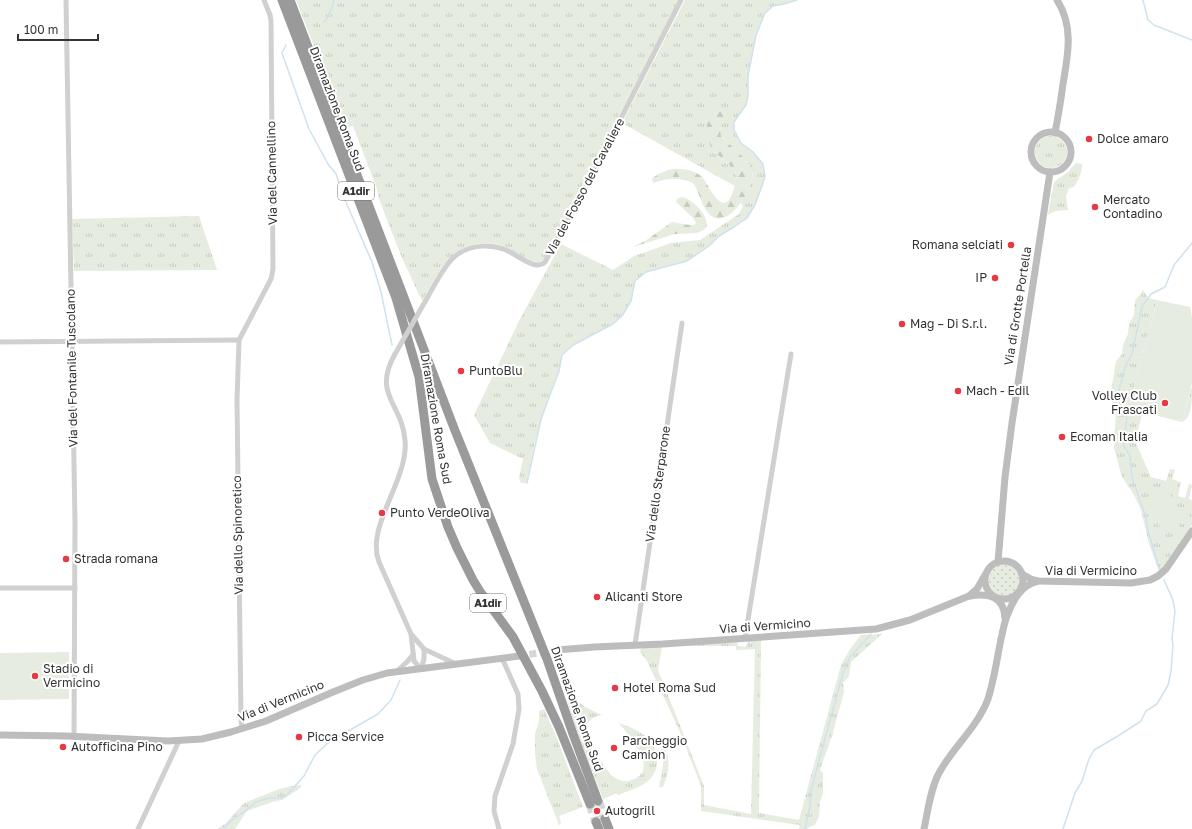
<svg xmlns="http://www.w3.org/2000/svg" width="1192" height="829" viewBox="0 0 1192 829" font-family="'Golos Text',sans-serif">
	<defs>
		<pattern id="grass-tufts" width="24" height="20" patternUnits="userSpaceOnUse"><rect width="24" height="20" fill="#e6ecdf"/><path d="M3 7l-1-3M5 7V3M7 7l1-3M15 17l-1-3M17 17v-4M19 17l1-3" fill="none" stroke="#c6cbc0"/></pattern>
		<pattern id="forest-firs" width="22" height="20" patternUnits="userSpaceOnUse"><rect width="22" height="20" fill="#e6ecdf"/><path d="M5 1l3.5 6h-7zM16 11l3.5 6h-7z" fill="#c6cbc0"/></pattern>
		<pattern id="garden-dots" width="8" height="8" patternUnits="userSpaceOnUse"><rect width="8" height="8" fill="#e6ecdf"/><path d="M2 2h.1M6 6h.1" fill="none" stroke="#c6cbc0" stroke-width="1.8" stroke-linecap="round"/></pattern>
	</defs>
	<rect width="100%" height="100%" fill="#fff"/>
	<g fill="url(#grass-tufts)">
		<path d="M296,0H679L565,220L544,259L539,262C527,262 514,251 502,246C495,243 486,242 478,244C447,249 436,277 422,301L402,258L379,199L377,189L353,126L346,128Z"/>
		<path d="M685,0H797L784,4L773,6L765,13L756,35L748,76V95L746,105L734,122V130L741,143L753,152L763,164L765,176L762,186L755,205L747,218L734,227L719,236L709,246L687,261L646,272L635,281L631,301L622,316L613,324L573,345L562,355L559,371L550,393L535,441L527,483H521L519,478L523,459L490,443L474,415L521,317L561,244L613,270L634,256L671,243L700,240L739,214L743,206L741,203C745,196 753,182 753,174C753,166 728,143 721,136C719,127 724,119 728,111L707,131L710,145L715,152L733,169L737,176L735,186L622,123Z"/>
		<circle cx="1051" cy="152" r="16"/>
		<path d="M1076,163L1082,164C1083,172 1078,180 1074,187L1069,188L1066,196L1068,210L1056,211L1048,214L1054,182L1068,172Z"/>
		<path d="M199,216L217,270L74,271L72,219Z"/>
		<path d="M1143,290L1148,298L1157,300L1129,407L1143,411L1135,441L1151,477L1166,481L1170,469L1175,470L1172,479L1181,482L1178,496L1185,498L1189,484L1192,485L1189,499L1192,500V525L1163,567L1159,571L1149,544L1141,510L1134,495L1122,477L1114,448L1116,410L1110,397L1116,361L1122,354L1123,345L1128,334L1129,324L1134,315L1135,301Z"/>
		<path d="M1191,388H1192C1192,399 1192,418 1182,422Z"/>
		<path d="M882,634L851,662L849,676L843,683L844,692L832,736L820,770L823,773V794L820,801L819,816L815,825L809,827L808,829H799L800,825L701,811V786L680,732L647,661L640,652L641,648L662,646L658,670L704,786V805L751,814L755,649L736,650V646H669L737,642L738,646L746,647L748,641H761L759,813L799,820L841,665L850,649L861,635Z"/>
		<path d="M570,695L585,707L602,715C589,717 583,726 585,739L611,775C618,780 624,783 632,780C661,769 629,736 619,723C628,726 637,730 644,735C659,744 662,768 649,780C640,788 628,791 618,795L617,793L603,799L575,727L567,700Z"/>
		<path d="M544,709L556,736L583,807L559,816L561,823L559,825L537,769L535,753V734L539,721V711Z"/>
		<path d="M654,737C672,751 671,768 663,787H659C663,766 668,755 654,737Z"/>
		<path d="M302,785L299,789L282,800L272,802L247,811L235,829H217L225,824L244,803L279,789L292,786Z"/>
	</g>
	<g fill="url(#forest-firs)">
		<path d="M728,111C724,119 719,127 721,136C730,146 747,158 752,169C758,183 730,228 713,217C701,209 701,194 693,183C677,177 669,178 653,183L652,179C656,174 662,173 668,170C678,167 696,170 703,178C707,183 709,189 713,194C729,217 734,189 737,176C732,165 723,160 715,152C705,142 707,125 707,112Z"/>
		<path d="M682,197C694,200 707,214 707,226L704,230L696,233L675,234L633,247L634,246L645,241L672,222C680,223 686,225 694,225L696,223L693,218L676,202L677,199Z"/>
	</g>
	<circle fill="url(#garden-dots)" cx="1005" cy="580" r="16"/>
	<g fill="#e6ecdf">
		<path d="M1157,300L1190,307L1192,317V383L1182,422L1158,416V415L1129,407Z"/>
		<path d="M1170,493L1180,530L1162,535L1152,498Z"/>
		<path d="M69,652V699L0,700V653Z"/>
	</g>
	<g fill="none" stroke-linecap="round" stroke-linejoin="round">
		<g stroke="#cfe2ee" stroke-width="1.5">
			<path d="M1143,0L1148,20L1154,25L1192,40"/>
			<path d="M324,22C330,16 332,9 334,0"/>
			<path d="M286,45L282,53L309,129L328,164L336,174L345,200L372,262L381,292L392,345"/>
			<path d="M527,483L541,419L559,371L562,355L573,345L613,324L622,316L631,301L635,281L646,272L687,261L709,246L719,236L734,227L747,218L755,205L762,186L765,176L763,164L753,152L741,143L734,130V122L746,105L748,95V76L756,35L765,13L773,6L784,4L797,0"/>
			<path d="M1159,568L1148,531L1146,517L1132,478L1130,456L1123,444L1127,418L1120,405L1119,390L1125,367L1132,354L1142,307L1151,294L1165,287L1174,265L1192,243"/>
			<path d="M223,829L232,820L244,812L256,802L269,798H282L288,794L304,776L315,755L329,742L378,714L391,700L400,680"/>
			<path d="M805,829L810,806L811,790L843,673L850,657L871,634"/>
			<path d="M1063,829L1075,793L1082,781L1089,759L1094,750L1118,736L1141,721L1146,711L1157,704L1168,685L1171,671L1173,645L1172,638L1175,611L1173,600L1164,580"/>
		</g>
		<path stroke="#d6d6d6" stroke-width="7" stroke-dasharray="7 3.5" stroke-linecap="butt" d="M519,656L557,650"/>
		<g stroke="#d6d6d6" stroke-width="9" stroke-dasharray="9 4.5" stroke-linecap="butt">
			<path d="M598,801L605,819"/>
			<path d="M590,804L596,822"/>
		</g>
		<g stroke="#d0d0d0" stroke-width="5">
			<path d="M66,0L75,522L74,736"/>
			<path d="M426,300C434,286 442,269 453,258C469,243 494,243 512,253C519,257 528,264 537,265C541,265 543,264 545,262L588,183L681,0"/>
			<path d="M0,342L239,340"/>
			<path d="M395,354C372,395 402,403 405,440C409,480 365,526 379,562L411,634L414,661L421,669L424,659V649L411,634"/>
			<path d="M0,588H75"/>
			<path d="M745,638L791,354"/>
			<path d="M635,645L682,323"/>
			<path d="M424,649L456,664"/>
			<path d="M397,671L407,662L413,655"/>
			<path d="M242,729L241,719L237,400L239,340L271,279L273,269L271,21L270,15L264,0"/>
			<path d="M138,829L179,741"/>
			<path d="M499,829L494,811L495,796L513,744L519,709L518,694L502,658"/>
		</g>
		<g stroke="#bdbdbd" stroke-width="7">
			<circle cx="1051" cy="152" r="20"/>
			<path d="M1055,133C1058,117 1061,100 1063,84C1068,55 1074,26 1057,0"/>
			<circle cx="1004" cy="580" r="19"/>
			<path d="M998,562L1005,477L1012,423L1050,172"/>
			<path d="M1022,574L1031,579L1038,581L1131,583L1150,580L1158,576L1166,569L1192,531"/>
			<path d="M970,596C988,593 1004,596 1005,618"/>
			<path d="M557,650L594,647L663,644L876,629L910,620L969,596L977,589L985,575"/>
			<path d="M0,735L66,736L168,741L202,739L231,732L266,721L333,692L363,680L387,673L519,656"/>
			<path d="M924,829C928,811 930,790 939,773C953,747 977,728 988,699C994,680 997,659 1001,639C1003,631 1004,623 1007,616C1013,600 1021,585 1038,581"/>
		</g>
		<g stroke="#9a9a9a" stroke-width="9">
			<path d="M282,0L396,298L419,377L432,479L448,527L457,548L473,580L481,593L513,637L542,691L559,727L590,804"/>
			<path d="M290,0L454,428L547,659L573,734L598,801"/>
			<path d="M605,819L609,829"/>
			<path d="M596,822L599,829"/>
		</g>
		<path stroke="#d0d0d0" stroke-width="5" d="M395,354L426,300"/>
	</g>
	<g fill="#e63946" stroke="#fff" stroke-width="1.5">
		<circle cx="1089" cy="139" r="4"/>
		<circle cx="1095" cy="207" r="4"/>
		<circle cx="1011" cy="245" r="4"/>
		<circle cx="995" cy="278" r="4"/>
		<circle cx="902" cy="324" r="4"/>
		<circle cx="461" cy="371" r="4"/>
		<circle cx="958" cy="391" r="4"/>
		<circle cx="1165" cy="403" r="4"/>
		<circle cx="1062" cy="437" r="4"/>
		<circle cx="382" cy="513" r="4"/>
		<circle cx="66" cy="559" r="4"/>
		<circle cx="597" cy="597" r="4"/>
		<circle cx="35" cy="676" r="4"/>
		<circle cx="615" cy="688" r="4"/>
		<circle cx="299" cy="737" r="4"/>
		<circle cx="63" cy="747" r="4"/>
		<circle cx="614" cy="748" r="4"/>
		<circle cx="597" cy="811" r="4"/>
	</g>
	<g text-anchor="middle" stroke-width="4" stroke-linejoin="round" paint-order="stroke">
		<g fill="#fff" stroke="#707070" stroke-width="1">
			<rect x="338" y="182" width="36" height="18" rx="3"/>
			<rect x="470" y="594" width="36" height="18" rx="3"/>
		</g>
		<g font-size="11" font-weight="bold" fill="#333">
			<text x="356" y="195">A1dir</text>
			<text x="488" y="607">A1dir</text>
		</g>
		<g font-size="12" fill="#333" stroke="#fff">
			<text transform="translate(337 109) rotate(69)" y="4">Diramazione Roma Sud</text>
			<text transform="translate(272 173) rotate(-91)" y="4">Via del Cannellino</text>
			<text transform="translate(585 187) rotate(-62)" y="4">Via del Fosso del Cavaliere</text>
			<text transform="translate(1018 306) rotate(-81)" y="4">Via di Grotte Portella</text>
			<text transform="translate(72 368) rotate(-91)" y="4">Via del Fontanile Tuscolano</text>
			<text transform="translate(436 419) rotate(80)" y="4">Diramazione Roma Sud</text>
			<text transform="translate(658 484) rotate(-82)" y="4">Via dello Sterparone</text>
			<text transform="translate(238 535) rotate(-91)" y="4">Via dello Spinoretico</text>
			<text x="1091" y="575">Via di Vermicino</text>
			<text transform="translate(765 626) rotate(-4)" y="4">Via di Vermicino</text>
			<text transform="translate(281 701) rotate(-22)" y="4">Via di Vermicino</text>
			<text transform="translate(577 709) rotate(70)" y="4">Diramazione Roma Sud</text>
		</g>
		<g font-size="12" fill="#333" stroke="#fff" text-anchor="start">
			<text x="1097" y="143">Dolce amaro</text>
			<text x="1103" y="204">Mercato<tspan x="1103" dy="14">Contadino</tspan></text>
			<text x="1003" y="249" text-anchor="end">Romana selciati</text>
			<text x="987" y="282" text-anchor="end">IP</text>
			<text x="910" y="328">Mag – Di S.r.l.</text>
			<text x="469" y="375">PuntoBlu</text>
			<text x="966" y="395">Mach - Edil</text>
			<text x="1157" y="400" text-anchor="end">Volley Club<tspan x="1157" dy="14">Frascati</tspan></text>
			<text x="1070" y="441">Ecoman Italia</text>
			<text x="390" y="517">Punto VerdeOliva</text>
			<text x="74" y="563">Strada romana</text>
			<text x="605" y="601">Alicanti Store</text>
			<text x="43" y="673">Stadio di<tspan x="43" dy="14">Vermicino</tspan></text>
			<text x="623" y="692">Hotel Roma Sud</text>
			<text x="307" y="741">Picca Service</text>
			<text x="622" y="745">Parcheggio<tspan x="622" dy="14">Camion</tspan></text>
			<text x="71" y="751">Autofficina Pino</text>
			<text x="605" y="815">Autogrill</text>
		</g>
	</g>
	<path d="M18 34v6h80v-6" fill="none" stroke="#333333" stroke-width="2"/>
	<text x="24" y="34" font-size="12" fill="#333333" stroke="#ffffff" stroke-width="3" paint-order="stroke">100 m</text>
</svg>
